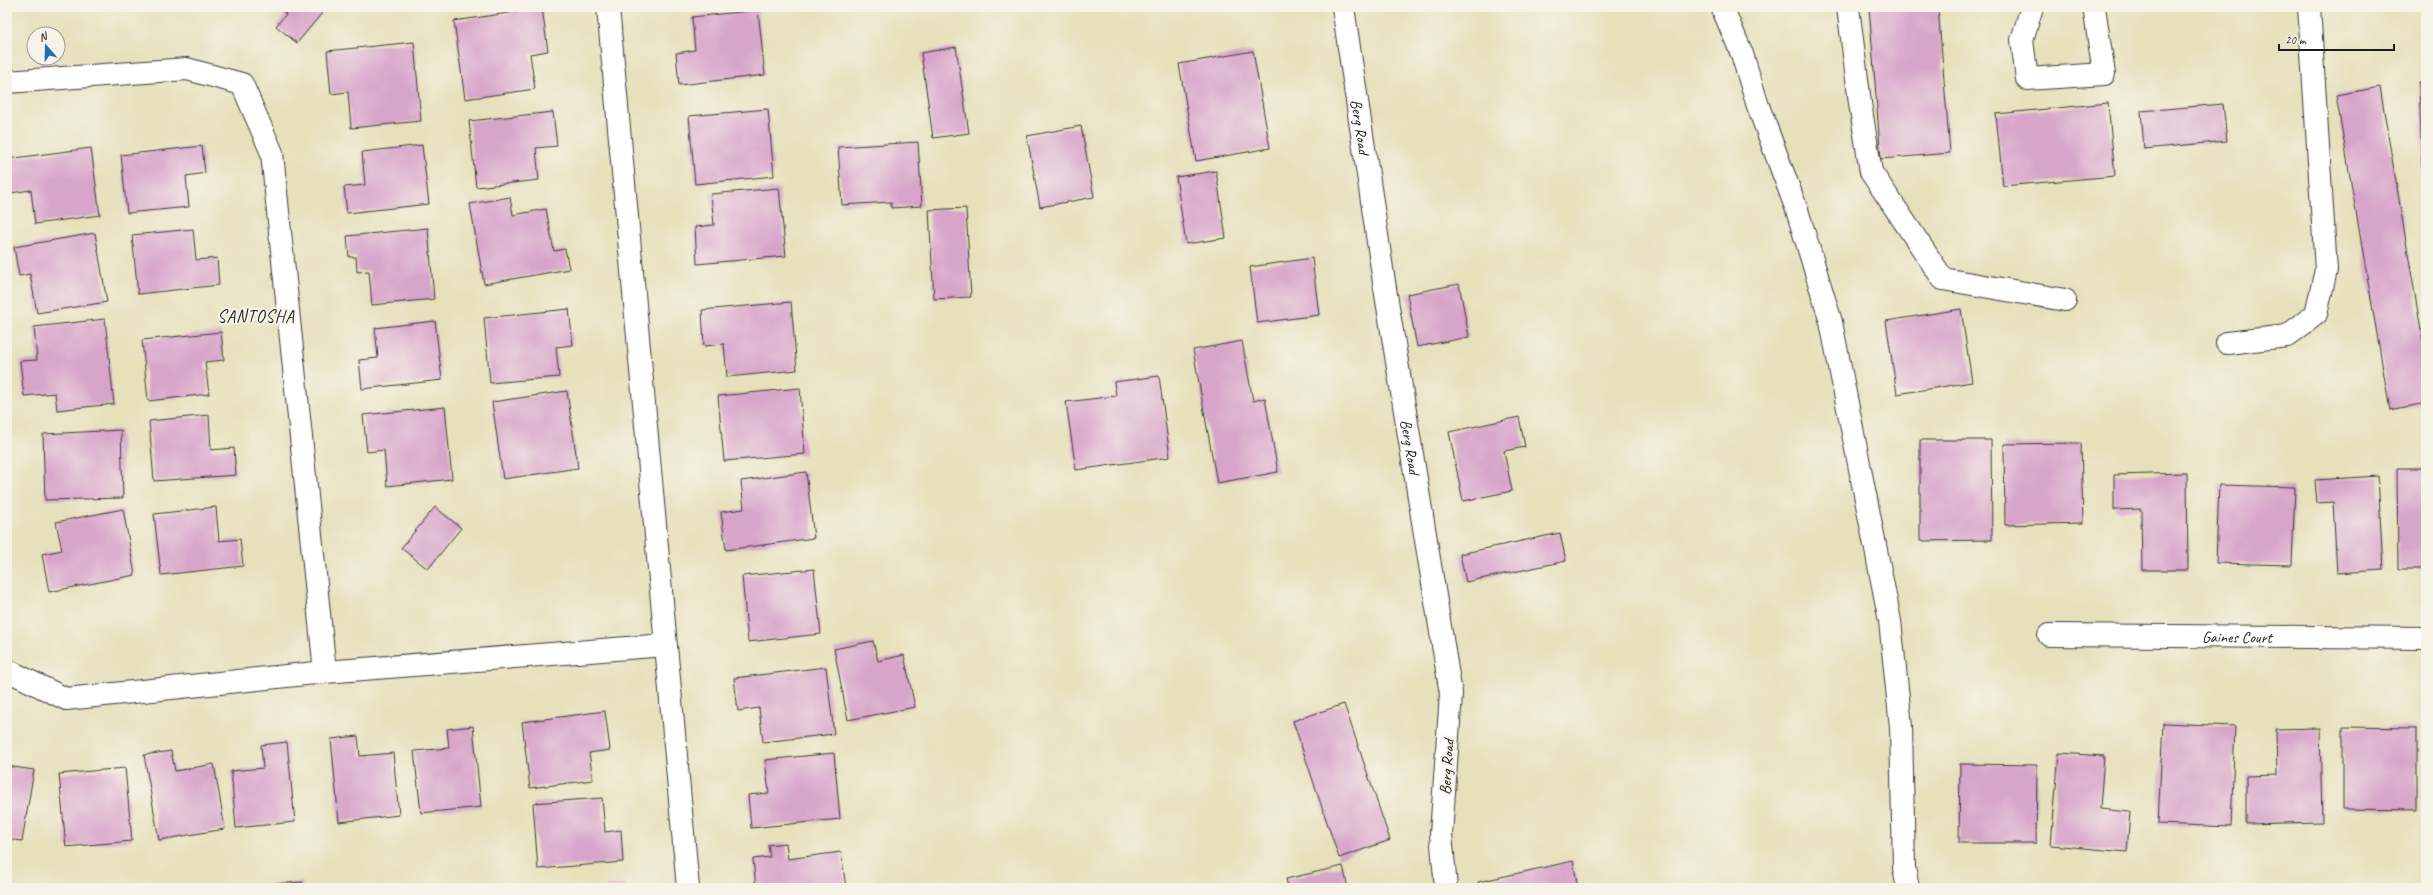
<svg xmlns="http://www.w3.org/2000/svg" width="2433" height="895" viewBox="0 0 2433 895" font-family="Caveat,sans-serif">
	<rect width="100%" height="100%" fill="#f7f3e8"/>
	<filter id="ink" filterUnits="userSpaceOnUse"><feTurbulence type="fractalNoise" baseFrequency=".025" numOctaves="2"/><feDisplacementMap in="SourceGraphic" scale="8" xChannelSelector="R" yChannelSelector="G"/><feConvolveMatrix kernelMatrix="1 2 1 2 8 2 1 2 1" color-interpolation-filters="sRGB"/></filter>
	<filter id="wash" filterUnits="userSpaceOnUse"><feTurbulence type="fractalNoise" baseFrequency=".012" numOctaves="4" result="noise"/><feDisplacementMap in="SourceGraphic" scale="16" xChannelSelector="R" yChannelSelector="G"/><feGaussianBlur stdDeviation="0.9" result="paint"/><feColorMatrix in="noise" values="0 0 0 0 0 0 0 0 0 0 0 0 0 0 0 0 0 1.4 0 .05"/><feComposite in="paint" operator="in"/></filter>
	<g filter="url(#wash)">
		<rect width="100%" height="100%" fill="#e6e0bb"/>
		<g id="blocks">
			<g fill="#d7a4ca">
				<path d="M277,7H327L297,43L276,26L286,14Z"/>
				<path d="M963,7H986V8L964,12Z"/>
				<path d="M1869,7H1938L1950,153L1881,159Z"/>
				<path d="M542,8L548,51L530,54L535,89L465,99L454,21Z"/>
				<path d="M758,10L765,75L679,85L676,53L695,50L692,17Z"/>
				<path d="M414,42L421,121L351,128L348,92L331,94L327,51Z"/>
				<path d="M956,47L969,133L933,138L921,53Z"/>
				<path d="M1253,51L1270,148L1196,161L1179,64Z"/>
				<path d="M2419,82H2426V168H2422Z"/>
				<path d="M2380,87L2426,360V403L2390,410L2336,95Z"/>
				<path d="M2108,103L2115,176L2003,186L1996,114Z"/>
				<path d="M2223,104L2227,141L2144,149L2141,111Z"/>
				<path d="M768,109L774,176L695,184L689,116Z"/>
				<path d="M553,112L557,146L536,148L539,180L476,187L469,121Z"/>
				<path d="M1081,126L1094,197L1040,207L1027,136Z"/>
				<path d="M918,142L922,206L891,208V202L842,205L838,147Z"/>
				<path d="M422,145L429,204L347,213L344,187L365,185L362,152Z"/>
				<path d="M202,146L205,173L186,176L189,207L127,213L121,155Z"/>
				<path d="M91,148L100,215L35,224L31,190L10,193L7,159Z"/>
				<path d="M1216,171L1226,238L1186,244L1176,177Z"/>
				<path d="M779,188L786,256L697,264L695,227L714,225L711,194Z"/>
				<path d="M510,197L513,215L546,209L554,251L565,249L569,269L484,284L470,204Z"/>
				<path d="M966,208L971,297L934,299L929,210Z"/>
				<path d="M428,228L434,299L372,305L369,271L357,272L356,257H349L347,236Z"/>
				<path d="M193,229L196,260L217,258L219,285L138,294L132,235Z"/>
				<path d="M95,233L107,302L37,313L30,274L19,276L14,247Z"/>
				<path d="M1312,258L1319,315L1257,323L1250,267Z"/>
				<path d="M1459,284L1469,337L1417,347L1407,294Z"/>
				<path d="M791,302L797,370L727,377L724,344L704,346L702,310Z"/>
				<path d="M569,309L573,345L556,347L559,377L490,383L484,318Z"/>
				<path d="M1961,309L1972,382L1897,394L1886,321Z"/>
				<path d="M105,319L114,404L57,410L55,393L24,396L20,361L37,360L34,327Z"/>
				<path d="M435,321L442,380L362,389L359,360L378,358L375,328Z"/>
				<path d="M221,332L224,360L205,362L209,394L148,401L142,340Z"/>
				<path d="M1242,341L1253,401L1265,398L1278,472L1217,483L1193,350Z"/>
				<path d="M1159,376L1170,457L1076,470L1066,402L1116,396L1114,382Z"/>
				<path d="M800,388L805,454L724,461L718,396Z"/>
				<path d="M567,391L578,468L503,479L492,402Z"/>
				<path d="M445,407L452,479L387,486L384,450L367,452L363,415Z"/>
				<path d="M209,415L211,450L234,448L236,475L154,481L149,421Z"/>
				<path d="M1519,417L1525,447L1504,451L1512,491L1463,501L1449,432Z"/>
				<path d="M121,430L123,498L45,500L43,434Z"/>
				<path d="M1920,440H1991L1992,540L1920,541Z"/>
				<path d="M2081,443L2083,523L2005,525L2004,444Z"/>
				<path d="M2397,468H2426V569H2398Z"/>
				<path d="M806,472L814,538L726,550L721,512L744,509L741,481Z"/>
				<path d="M2187,473L2188,570H2142L2141,509L2114,510V475Z"/>
				<path d="M2378,476L2383,570L2337,573L2333,502L2317,503L2315,480Z"/>
				<path d="M2219,485L2295,487L2292,565L2216,563Z"/>
				<path d="M216,507L219,541L240,539L243,566L161,575L154,514Z"/>
				<path d="M435,507L461,528L428,569L401,548Z"/>
				<path d="M123,509L135,575L49,592L42,554L62,550L56,522Z"/>
				<path d="M1560,533L1566,561L1466,582L1460,554Z"/>
				<path d="M814,569L821,634L748,642L742,576Z"/>
				<path d="M873,641L878,661L904,655L915,707L848,720L834,649Z"/>
				<path d="M826,667L834,734L763,742L759,708L738,711L734,678Z"/>
				<path d="M1344,704L1390,840L1339,858L1293,721Z"/>
				<path d="M605,711L610,750L589,753L593,780L530,788L522,722Z"/>
				<path d="M2163,723L2235,726L2231,827L2158,824Z"/>
				<path d="M473,726L481,807L421,813L414,751L449,748L447,729Z"/>
				<path d="M2343,727L2417,728V810L2343,809Z"/>
				<path d="M2320,728L2322,822L2246,824V776L2277,775L2276,729Z"/>
				<path d="M358,736L360,756L393,753L399,815L339,822L331,739Z"/>
				<path d="M287,742L295,822L236,828L231,771L263,768L261,745Z"/>
				<path d="M171,751L175,771L214,764L225,829L159,840L144,755Z"/>
				<path d="M834,753L840,819L751,828L748,795L769,793L765,760Z"/>
				<path d="M2059,753L2104,756L2100,809L2130,812L2127,852L2051,845Z"/>
				<path d="M1960,764L2037,765L2036,843H1959Z"/>
				<path d="M7,766L34,770L22,841L7,839Z"/>
				<path d="M125,768L132,841L66,847L59,774Z"/>
				<path d="M602,798L605,832L621,830L623,862L538,869L533,803Z"/>
				<path d="M786,843L788,859L841,852L846,888H756L753,859L770,857L768,845Z"/>
				<path d="M1573,861L1578,888H1479L1478,882Z"/>
				<path d="M1343,866L1348,888H1288L1286,879Z"/>
				<path d="M302,882L303,888H236V887Z"/>
				<path d="M624,884L625,888H605V887Z"/>
			</g>
		</g>
	</g>
	<g filter="url(#ink)">
		<use href="#blocks" fill-opacity="0" stroke="#3a3934" stroke-width="1"/>
		<g fill="none" stroke-linecap="round" stroke-linejoin="round">
			<defs>
				<g id="minor">
					<path d="M608,7L688,888"/>
					<path id="s1" d="M1343,7L1384,282L1451,694L1441,834L1446,888"/>
					<path d="M1722,7L1742,54L1758,106L1797,210L1831,322L1890,621L1901,727L1904,868L1908,888"/>
					<path d="M1848,7L1860,103L1871,172L1943,279L2065,300"/>
					<path d="M2032,7L2022,40L2027,79L2104,74L2094,7"/>
					<path d="M7,82L187,69L242,84L272,153L325,672"/>
					<path d="M2227,343L2287,336L2316,314L2326,270L2309,7"/>
					<path id="s2" d="M2049,635L2426,638"/>
					<path d="M7,670L66,699L325,672L665,645"/>
				</g>
			</defs>
			<use href="#minor" stroke="#3a3934" stroke-width="24"/>
			<use href="#minor" stroke="#fff" stroke-width="22"/>
		</g>
	</g>
	<g text-anchor="middle" stroke-width="4" stroke-linejoin="round" paint-order="stroke">
		<g font-size="16" fill="#1c1c1c" stroke="#f7f3e8">
			<text dy="6" stroke="none"><textPath href="#s1" startOffset="121">Berg Road</textPath></text>
			<text dy="6" stroke="none"><textPath href="#s1" startOffset="445">Berg Road</textPath></text>
			<text dy="6" stroke="none"><textPath href="#s2" startOffset="188">Gaines Court</textPath></text>
			<text transform="translate(1446 767) rotate(-86)" y="6">Berg Road</text>
		</g>
		<g font-size="17" letter-spacing="1" fill="#1c1c1c" stroke="#f7f3e8">
			<text x="256" y="322">SANTOSHA</text>
		</g>
	</g>
	<rect width="2433" height="895" fill="none" stroke="#f7f3e8" stroke-width="24"/>
	<g transform="translate(46 46) rotate(340)"><circle r="19" fill="#f7f3e8" stroke="#9f9d96"/>
	<path d="M0-3L7 15L0 10L-7 15Z" fill="#1f6fb2"/>
	<text y="-6" font-size="11" font-weight="bold" text-anchor="middle" fill="#1c1c1c">N</text>
	</g>
	<path d="M2279 44v6h115v-6" fill="none" stroke="#1c1c1c" stroke-width="2"/>
	<text x="2285" y="44" font-size="12" fill="#1c1c1c" stroke="#f7f3e8" stroke-width="3" paint-order="stroke">20 m</text>
</svg>
